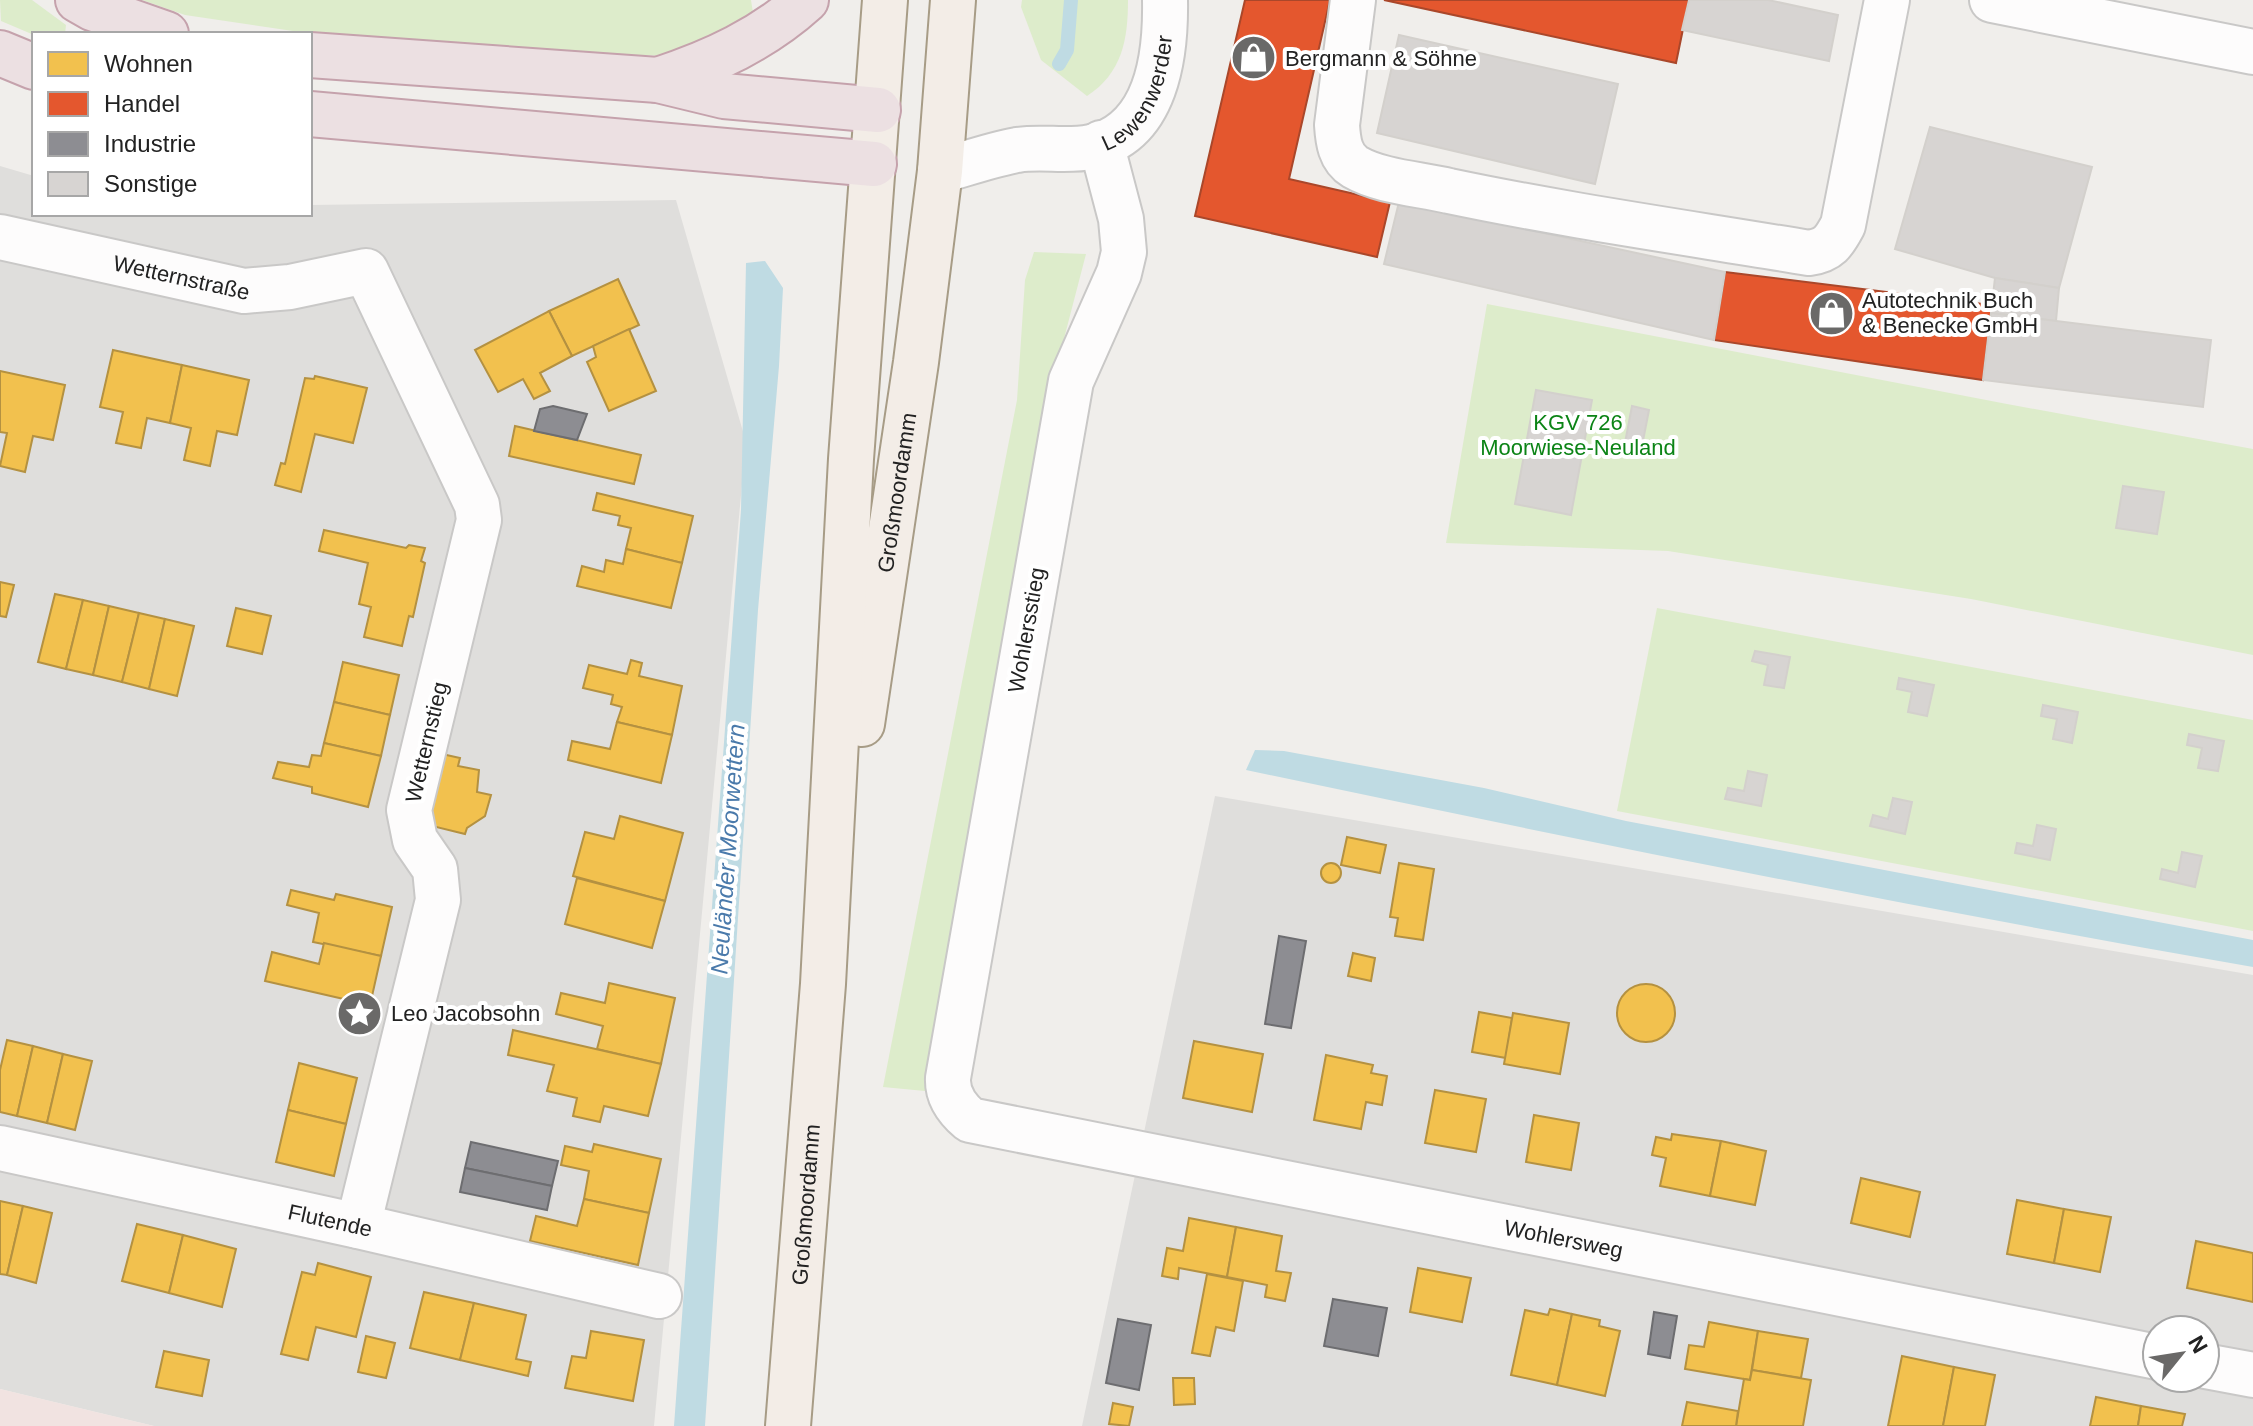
<svg xmlns="http://www.w3.org/2000/svg" width="2253" height="1426" viewBox="0 0 2253 1426" font-family="Arial,sans-serif">
	<rect width="100%" height="100%" fill="#f0eeeb"/>
	<g fill="#dfdedc" fill-rule="evenodd">
		<path d="M0,166L34,176V214H310V205L676,200L746,442L654,1426H154L0,1389Z"/>
		<path d="M1215,796L2253,975V1426H1082ZM2157,1330H2205V1378H2157Z"/>
	</g>
	<path fill="#f1e3e1" d="M0,1389L154,1426H0Z"/>
	<g fill="#ddeccb">
		<path d="M0,0H32L66,25L65,34L34,35L1,21Z"/>
		<path d="M142,0H751L753,13L722,33L675,56L600,54L293,31L185,15Z"/>
		<path d="M1022,0H1128C1128,40 1122,73 1087,96L1041,60L1021,7Z"/>
		<path d="M1034,252L1086,254L1060,354L925,1091L883,1087L1017,400L1025,280Z"/>
		<path d="M1487,304L2007,404L2253,449V655L1971,599L1668,551L1446,543Z"/>
		<path d="M1657,608L2253,720V931L1617,811Z"/>
	</g>
	<g fill="#bfdbe3">
		<path d="M765,261L783,288L779,366L758,610L705,1426H674L741,510L746,263Z"/>
		<path d="M1255,750L1284,751L1484,788L1626,821L2253,940V967C1916,908 1581,841 1246,770Z"/>
	</g>
	<g fill="#f2c14e" stroke="#b49141" stroke-width="2">
		<path d="M618,279L639,325L572,356L549,311Z"/>
		<path d="M549,311L572,356L540,373L550,391L534,399L523,379L498,392L475,350Z"/>
		<path d="M629,329L656,391L609,411L587,362L596,357L593,346Z"/>
		<path d="M113,350L182,365L170,423L147,418L141,448L116,443L123,412L100,407Z"/>
		<path d="M182,365L249,380L237,435L217,431L210,466L184,460L191,428L170,423Z"/>
		<path d="M0,371L65,385L53,440L33,436L25,472L0,466L7,433L0,432Z"/>
		<path d="M315,376L367,388L353,443L315,434L301,492L275,485L281,463L285,464L305,378L314,379Z"/>
		<path d="M515,426L641,455L634,484L509,456Z"/>
		<path d="M597,493L693,516L682,563L626,549L631,528L618,525L620,516L593,510Z"/>
		<path d="M324,530L406,548L409,545L425,548L421,561L425,563L413,617L409,616L402,646L364,637L371,607L359,604L368,563L319,551Z"/>
		<path d="M626,549L682,563L671,608L577,586L582,566L604,572L606,560L623,564Z"/>
		<path d="M0,582L14,585L6,617L0,616Z"/>
		<path d="M55,594L83,600L66,669L38,662Z"/>
		<path d="M83,600L109,606L93,675L66,669Z"/>
		<path d="M109,606L139,613L122,682L93,675Z"/>
		<path d="M236,608L271,616L262,654L227,646Z"/>
		<path d="M139,613L165,619L149,689L122,682Z"/>
		<path d="M165,619L194,626L177,696L149,689Z"/>
		<path d="M631,660L642,663L639,676L682,686L672,735L617,722L622,707L611,704L613,695L583,688L589,665L627,674Z"/>
		<path d="M343,662L399,675L390,715L334,702Z"/>
		<path d="M334,702L390,715L381,756L324,743Z"/>
		<path d="M617,722L672,735L661,783L568,760L572,741L610,749Z"/>
		<path d="M324,743L381,756L368,807L312,793V787L273,778L278,762L309,767L312,755L321,756Z"/>
		<path d="M442,754L460,758L458,766L479,770L477,792L491,795L485,816L467,828L465,834L432,826L423,811Z"/>
		<path d="M620,816L683,833L665,901L573,876L585,832L614,839Z"/>
		<path d="M1347,837L1386,845L1380,873L1341,865Z"/>
		<path d="M1399,863L1434,869L1423,940L1395,936L1398,918L1390,917Z"/>
		<circle cx="1331" cy="873" r="10"/>
		<path d="M577,878L665,901L652,948L565,924Z"/>
		<path d="M291,890L334,900L336,894L392,907L381,956L313,942L319,913L287,905Z"/>
		<path d="M324,943L381,956L370,1005L265,981L272,952L319,964Z"/>
		<path d="M1353,953L1375,958L1371,981L1348,976Z"/>
		<path d="M609,983L675,998L661,1064L597,1049L603,1026L556,1014L561,993L605,1003Z"/>
		<circle cx="1646" cy="1013" r="29"/>
		<path d="M1479,1012L1512,1018L1506,1058L1472,1052Z"/>
		<path d="M1513,1013L1569,1023L1560,1074L1504,1064Z"/>
		<path d="M513,1030L661,1064L648,1116L604,1106L600,1122L573,1116L577,1098L547,1091L554,1065L508,1055Z"/>
		<path d="M7,1040L33,1046L17,1116L0,1112V1070Z"/>
		<path d="M1194,1041L1263,1054L1252,1112L1183,1098Z"/>
		<path d="M33,1046L63,1054L47,1123L17,1116Z"/>
		<path d="M63,1054L92,1061L75,1130L47,1123Z"/>
		<path d="M1326,1055L1373,1065L1371,1073L1387,1076L1382,1105L1366,1102L1361,1129L1314,1120Z"/>
		<path d="M299,1063L357,1078L346,1124L288,1110Z"/>
		<path d="M1435,1090L1486,1099L1476,1152L1425,1143Z"/>
		<path d="M288,1110L346,1124L334,1176L276,1162Z"/>
		<path d="M1534,1115L1579,1123L1571,1170L1526,1162Z"/>
		<path d="M1672,1134L1721,1141L1710,1196L1660,1186L1666,1158L1652,1155L1656,1137L1671,1140Z"/>
		<path d="M1721,1141L1766,1151L1755,1205L1710,1196Z"/>
		<path d="M594,1144L661,1159L649,1213L584,1199L589,1171L561,1165L565,1146L592,1152Z"/>
		<path d="M1861,1178L1920,1192L1910,1237L1851,1223Z"/>
		<path d="M584,1199L649,1213L638,1265L530,1241L536,1216L577,1226Z"/>
		<path d="M2017,1200L2064,1209L2054,1263L2007,1254Z"/>
		<path d="M0,1201L23,1206L7,1275L0,1274Z"/>
		<path d="M23,1206L52,1213L36,1283L7,1275Z"/>
		<path d="M2064,1209L2111,1217L2100,1272L2054,1263Z"/>
		<path d="M1189,1218L1236,1227L1227,1277L1179,1268L1178,1279L1162,1276L1167,1248L1183,1251Z"/>
		<path d="M137,1224L183,1235L169,1293L122,1281Z"/>
		<path d="M1236,1227L1282,1236L1276,1271L1291,1273L1285,1301L1265,1297L1267,1285L1227,1277Z"/>
		<path d="M183,1235L236,1249L222,1307L169,1293Z"/>
		<path d="M2196,1241L2253,1253V1302L2187,1288Z"/>
		<path d="M318,1263L371,1277L356,1337L316,1327L308,1360L281,1354L302,1272L315,1275Z"/>
		<path d="M1418,1268L1471,1278L1462,1322L1410,1312Z"/>
		<path d="M1207,1274L1243,1281L1234,1331L1216,1327L1210,1356L1192,1353Z"/>
		<path d="M424,1292L474,1303L460,1360L410,1348Z"/>
		<path d="M474,1303L526,1315L516,1359L531,1362L528,1376L460,1360Z"/>
		<path d="M1550,1309L1572,1314L1557,1385L1511,1375L1525,1310L1548,1315Z"/>
		<path d="M1572,1314L1600,1320L1599,1326L1620,1331L1605,1396L1557,1385Z"/>
		<path d="M1709,1322L1758,1331L1750,1380L1685,1369L1689,1345L1704,1347Z"/>
		<path d="M591,1331L644,1340L633,1401L565,1388L572,1356L586,1358Z"/>
		<path d="M1758,1331L1808,1339L1801,1378L1752,1370Z"/>
		<path d="M366,1336L395,1343L386,1378L358,1372Z"/>
		<path d="M164,1351L209,1360L202,1396L156,1387Z"/>
		<path d="M1902,1356L1954,1367L1943,1426H1888Z"/>
		<path d="M1954,1367L1995,1375L1985,1426H1943Z"/>
		<path d="M1752,1370L1811,1380L1803,1426H1736L1744,1379L1750,1380Z"/>
		<path d="M1173,1378H1194L1195,1404L1174,1405Z"/>
		<path d="M2096,1397L2141,1406L2138,1426H2090Z"/>
		<path d="M1687,1402L1738,1411L1736,1426H1682Z"/>
		<path d="M1113,1403L1133,1407L1129,1426L1109,1424Z"/>
		<path d="M2141,1406L2185,1414L2182,1426H2138Z"/>
	</g>
	<g fill="#e4572e" stroke="#aa472a" stroke-width="2">
		<path d="M1245,0H1330L1289,179L1390,202L1377,257L1195,216Z"/>
		<path d="M1384,0H1689L1676,63Z"/>
		<path d="M1725,272L1992,305L1983,380L1714,340Z"/>
	</g>
	<g fill="#8d8d92" stroke="#6d6d70" stroke-width="2">
		<path d="M553,406L587,414L577,440L534,431L540,409Z"/>
		<path d="M1279,936L1306,941L1291,1028L1265,1024Z"/>
		<path d="M471,1142L558,1161L552,1186L465,1168Z"/>
		<path d="M465,1168L552,1186L547,1210L460,1192Z"/>
		<path d="M1333,1299L1387,1308L1378,1356L1324,1346Z"/>
		<path d="M1654,1312L1677,1316L1670,1358L1648,1354Z"/>
		<path d="M1118,1319L1151,1325L1139,1390L1106,1383Z"/>
	</g>
	<g fill="none" stroke-linecap="round" stroke-linejoin="round">
		<path stroke="#bfdbe3" stroke-width="14" d="M1059,64L1067,50L1071,0"/>
	</g>
	<g fill="#d7d4d2" stroke="#d3d0cc" stroke-width="2">
		<path d="M1689,0H1768L1838,15L1829,61L1682,30Z"/>
		<path d="M1399,35L1618,84L1595,184L1377,133Z"/>
		<path d="M1930,127L2092,167L2059,288L1995,278L1895,249Z"/>
		<path d="M1399,202L1725,272L1714,340L1384,264Z"/>
		<path d="M1995,278L2059,288L2056,321L1991,313Z"/>
		<path d="M1991,313L2211,340L2203,407L1983,380Z"/>
		<path d="M1536,390L1592,400L1571,515L1515,504Z"/>
		<path d="M1632,406L1649,410L1641,451L1624,448Z"/>
		<path d="M2123,486L2164,492L2157,534L2116,528Z"/>
		<path d="M1755,651L1790,657L1784,688L1764,685L1768,665L1752,661Z"/>
		<path d="M1899,678L1934,685L1927,716L1908,712L1912,692L1897,689Z"/>
		<path d="M2043,705L2078,712L2072,743L2053,739L2057,719L2041,716Z"/>
		<path d="M2189,734L2224,741L2218,771L2198,768L2202,748L2187,745Z"/>
		<path d="M1748,771L1767,775L1761,806L1725,799L1728,788L1744,791Z"/>
		<path d="M1893,798L1912,802L1905,834L1870,826L1873,815L1888,819Z"/>
		<path d="M2037,825L2056,829L2050,860L2015,853L2017,843L2033,846Z"/>
		<path d="M2182,852L2202,856L2195,887L2160,879L2162,869L2178,873Z"/>
	</g>
	<g fill="none" stroke-linecap="round" stroke-linejoin="round">
		<defs>
			<g id="minor">
				<path d="M1353,0L1337,125C1338,141 1340,158 1355,167C1381,182 1420,184 1449,191C1568,216 1689,233 1809,253C1829,250 1834,242 1843,225L1887,0"/>
				<path d="M1992,0L2253,52"/>
				<path id="s1" d="M1101,143L1121,219L1124,252L1119,273L1071,381L948,1078C947,1096 957,1109 970,1120L2157,1357"/>
				<path id="s2" d="M940,171C965,164 991,155 1017,150C1041,146 1067,152 1091,147C1157,133 1166,55 1165,0"/>
				<path id="s3" d="M0,237L244,291L290,287L366,271L477,505L479,520L409,810L415,840L435,869L438,900L358,1226"/>
				<path id="s4" d="M0,1148L358,1226L659,1296"/>
				<path d="M2205,1366L2253,1375"/>
			</g>
			<g id="major">
				<path id="s5" d="M862,724L916,362L940,171L953,0"/>
				<path id="s6" d="M788,1426L823,984L851,459L885,0"/>
			</g>
			<g id="highway">
				<path d="M78,0L92,8L166,34"/>
				<path d="M0,53L34,67"/>
				<path d="M310,55L658,80L724,96L878,110"/>
				<path d="M658,80C713,62 763,39 806,0"/>
				<path d="M310,114L874,164"/>
			</g>
		</defs>
		<use href="#minor" stroke="#c9c8c7" stroke-width="48"/>
		<use href="#major" stroke="#a79c86" stroke-width="48"/>
		<use href="#highway" stroke="#c5a2ac" stroke-width="48"/>
		<use href="#minor" stroke="#fdfcfc" stroke-width="44"/>
		<use href="#major" stroke="#f3ede7" stroke-width="44"/>
		<use href="#highway" stroke="#ece0e2" stroke-width="44"/>
	</g>
	<defs>
		<symbol id="shop-disc" viewBox="-11 -11 22 22"><circle r="9.5" fill="#6a6968" stroke="#fff"/><path d="M-5-2.5h2.3a2.7 3.5 0 0 1 5.4 0H5L5.5 6h-11ZM-1.5-2.5h3a1.5 2.3 0 0 0-3 0Z" fill="#fff"/></symbol>
		<symbol id="sight-disc" viewBox="-11 -11 22 22"><circle r="9.5" fill="#6a6968" stroke="#fff"/><path d="M0-6L1.8-2.2L6-1.7L2.9 1.2L3.7 5.4L0 3.3L-3.7 5.4L-2.9 1.2L-6-1.7L-1.8-2.2Z" fill="#fff"/></symbol>
	</defs>
	<g fill-rule="evenodd">
		<use href="#shop-disc" x="1228" y="32" width="51" height="51"/>
		<use href="#shop-disc" x="1806" y="288" width="51" height="51"/>
		<use href="#sight-disc" x="334" y="988" width="51" height="51"/>
	</g>
	<g text-anchor="middle" stroke-width="8" stroke-linejoin="round" paint-order="stroke">
		<g font-size="22" fill="#222" stroke="#fff" text-anchor="start">
			<text x="1285" y="66">Bergmann &amp; Söhne</text>
			<text x="1862" y="308">Autotechnik Buch<tspan x="1862" dy="25">&amp; Benecke GmbH</tspan></text>
			<text x="391" y="1021">Leo Jacobsohn</text>
		</g>
		<g font-size="22" fill="#222" stroke="#fff">
			<text dy="8" stroke="none"><textPath href="#s2" startOffset="232">Lewenwerder</textPath></text>
			<text dy="8" stroke="none"><textPath href="#s3" startOffset="186">Wetternstraße</textPath></text>
			<text dy="8" stroke="none"><textPath href="#s5" startOffset="234">Großmoordamm</textPath></text>
			<text transform="translate(1026 630) rotate(-80)" y="8">Wohlersstieg</text>
			<text transform="translate(426 742) rotate(-77)" y="8">Wetternstieg</text>
			<text dy="8" stroke="none"><textPath href="#s6" startOffset="222">Großmoordamm</textPath></text>
			<text dy="8" stroke="none"><textPath href="#s4" startOffset="338">Flutende</textPath></text>
			<text dy="8" stroke="none"><textPath href="#s1" startOffset="1614">Wohlersweg</textPath></text>
		</g>
		<g font-size="22" fill="#0c8416" stroke="#fff">
			<text x="1578" y="430">KGV 726<tspan x="1578" dy="25">Moorwiese-Neuland</tspan></text>
		</g>
		<g font-size="24" font-style="italic" fill="#4a7aab" stroke="#fff">
			<text transform="translate(728 849) rotate(-86)" y="8">Neuländer Moorwettern</text>
		</g>
	</g>
	<rect x="32" y="32" width="280" height="184" fill="#ffffff" stroke="#a7a7a7" stroke-width="2"/>
	<rect x="48" y="52" width="40" height="24" fill="#f2c14e" stroke="#a7a7a7" stroke-width="2"/>
	<text x="104" y="72" font-size="24" fill="#222222">Wohnen</text>
	<rect x="48" y="92" width="40" height="24" fill="#e4572e" stroke="#a7a7a7" stroke-width="2"/>
	<text x="104" y="112" font-size="24" fill="#222222">Handel</text>
	<rect x="48" y="132" width="40" height="24" fill="#8d8d92" stroke="#a7a7a7" stroke-width="2"/>
	<text x="104" y="152" font-size="24" fill="#222222">Industrie</text>
	<rect x="48" y="172" width="40" height="24" fill="#d7d4d2" stroke="#a7a7a7" stroke-width="2"/>
	<text x="104" y="192" font-size="24" fill="#222222">Sonstige</text>
	<g transform="translate(2181 1354) rotate(60)"><circle r="38" fill="#ffffff" stroke="#a7a7a7" stroke-width="2"/>
	<path d="M0-6L14 30L0 20L-14 30Z" fill="#6a6968"/>
	<text y="-12" font-size="22" font-weight="bold" text-anchor="middle" fill="#222222">N</text>
	</g>
</svg>
